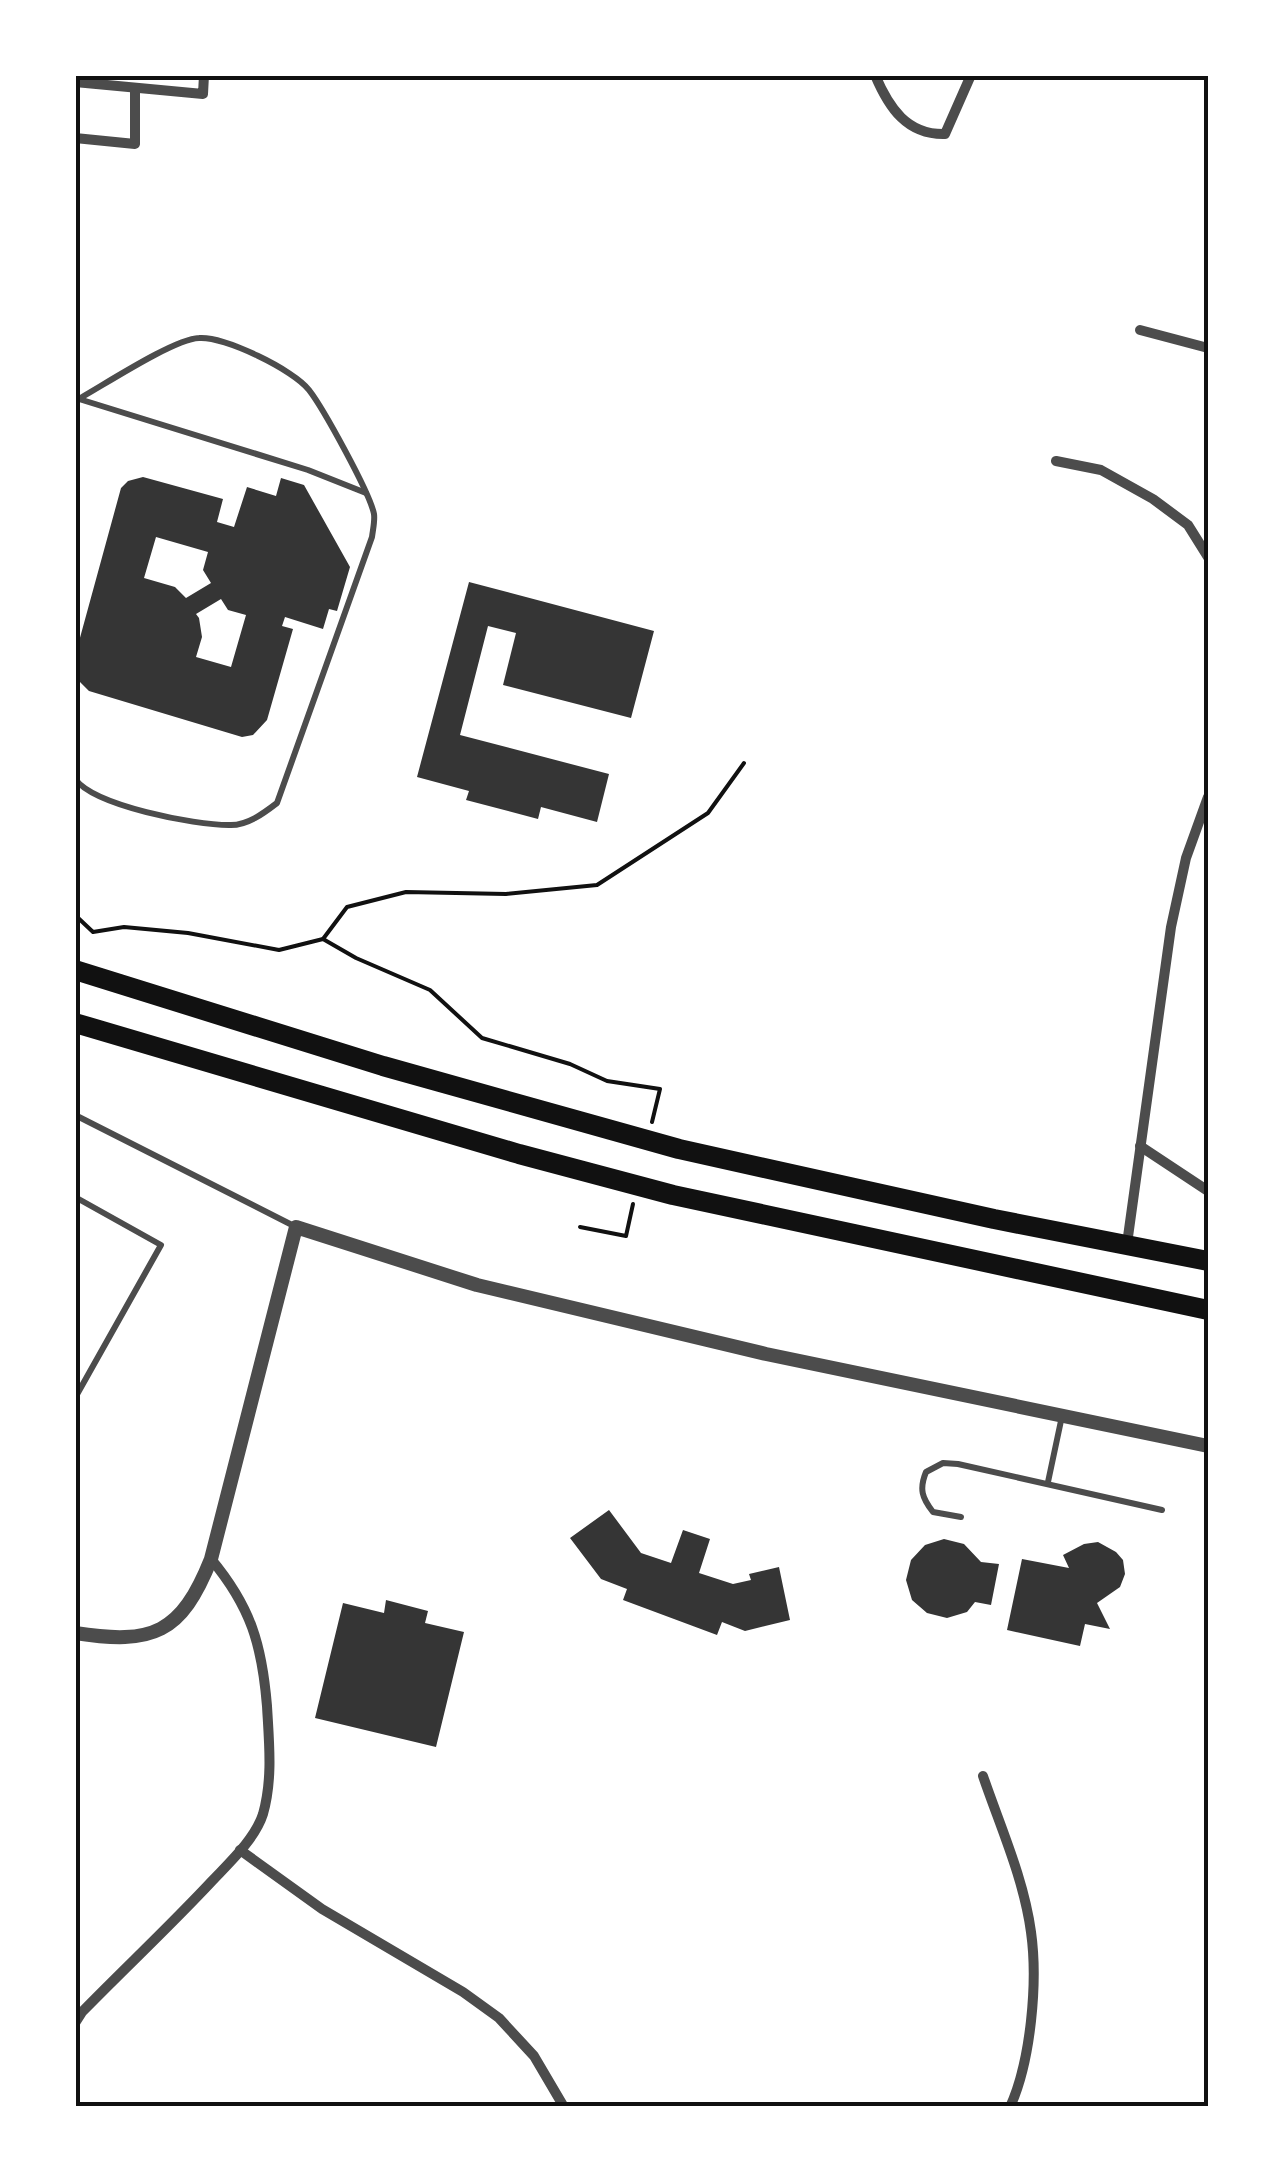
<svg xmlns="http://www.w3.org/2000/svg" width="1283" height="2182" viewBox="0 0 1283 2182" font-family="'Libre Baskerville',serif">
	<rect width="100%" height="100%" fill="#fff"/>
	<g fill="#353535" fill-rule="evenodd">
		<path d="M143,477L223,499L217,522L234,527L247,487L276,496L281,478L304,485L350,567L337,611L329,609L323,629L285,617L282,626L293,629L267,720L253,735L242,737L89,691L80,682L75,656L121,488L128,481ZM156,537L208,552L203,570L211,583L186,598L175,587L144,578ZM221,599L228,610L246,615L231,667L196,657L202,637L199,618L196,614Z"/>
		<path d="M469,582L654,631L631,718L503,685L516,633L488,626L460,735L609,774L597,822L541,807L538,819L466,800L469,791L417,777Z"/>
		<path d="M609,1510L641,1553L671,1563L683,1530L710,1539L699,1573L733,1584L751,1580L749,1574L779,1567L790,1620L745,1631L722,1622L717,1635L623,1600L627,1589L601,1579L570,1538Z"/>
		<path d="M944,1539L964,1544L981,1562L999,1564L991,1605L975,1602L967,1612L947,1618L927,1613L912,1600L906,1580L911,1560L925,1545Z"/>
		<path d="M1098,1542L1116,1552L1123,1560L1125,1574L1120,1587L1097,1603L1110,1629L1085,1624L1080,1646L1007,1630L1022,1559L1069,1568L1063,1555L1084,1544Z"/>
		<path d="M386,1600L428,1611L425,1623L464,1632L436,1747L315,1718L343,1603L384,1613Z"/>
	</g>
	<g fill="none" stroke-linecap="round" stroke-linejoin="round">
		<g stroke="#111" stroke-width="4">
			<path d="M75,915L93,932L124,927L188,933L279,950L323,939L347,907L406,892L506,894L597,885L708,813L744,763"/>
			<path d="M323,939L356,958L430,990L482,1038L570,1064L607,1081L660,1089L652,1122"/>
			<path d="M580,1227L626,1236L633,1204"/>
		</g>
		<g stroke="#4c4c4c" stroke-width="6">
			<path d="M79,399L308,470L366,493"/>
			<path d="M75,401C101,387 173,339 199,338C224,336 294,370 309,390C323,408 370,493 374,514C375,521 373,529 372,537L277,803C264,813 247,826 229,825C194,825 95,806 75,779"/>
			<path d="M75,1115L296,1227"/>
			<path d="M75,1197L161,1245L75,1398"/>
			<path d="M1048,1482L1062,1416"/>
			<path d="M961,1517L933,1512C922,1498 919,1489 926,1472L943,1463L958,1464L1162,1510"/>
		</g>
		<g stroke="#4c4c4c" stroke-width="10">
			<path d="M875,75C889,108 907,135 945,134L971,75"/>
			<path d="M75,82L203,94L204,75"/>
			<path d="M75,138L135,144V88"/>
			<path d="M1140,330L1208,348"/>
			<path d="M1056,461L1101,470L1153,499L1188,525L1208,557"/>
			<path d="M1140,1146L1208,1191"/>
			<path d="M1127,1244L1171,927L1186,858L1208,797"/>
			<path d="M983,1776C1000,1826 1024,1879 1031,1932C1038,1982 1031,2061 1010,2107"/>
			<path d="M240,1850L322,1909L463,1992L499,2018L534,2056L564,2107"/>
			<path d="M75,2023L82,2012C125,1968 170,1926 212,1881C230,1862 255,1839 263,1814C273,1779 269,1742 267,1706C262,1645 251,1607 211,1559"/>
		</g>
		<path stroke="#4c4c4c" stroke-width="14" d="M75,1633C153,1645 181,1634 211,1559L296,1227L477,1285L766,1354L1208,1446"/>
		<g stroke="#111" stroke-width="20">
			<path d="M75,970L383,1066L679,1149L994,1219L1208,1261"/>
			<path d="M75,1023L519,1154L673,1195L1208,1310"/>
		</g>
	</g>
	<rect width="1283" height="2182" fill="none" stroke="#ffffff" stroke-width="155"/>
	<rect x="78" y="78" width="1128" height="2026" fill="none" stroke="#111" stroke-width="4"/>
</svg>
